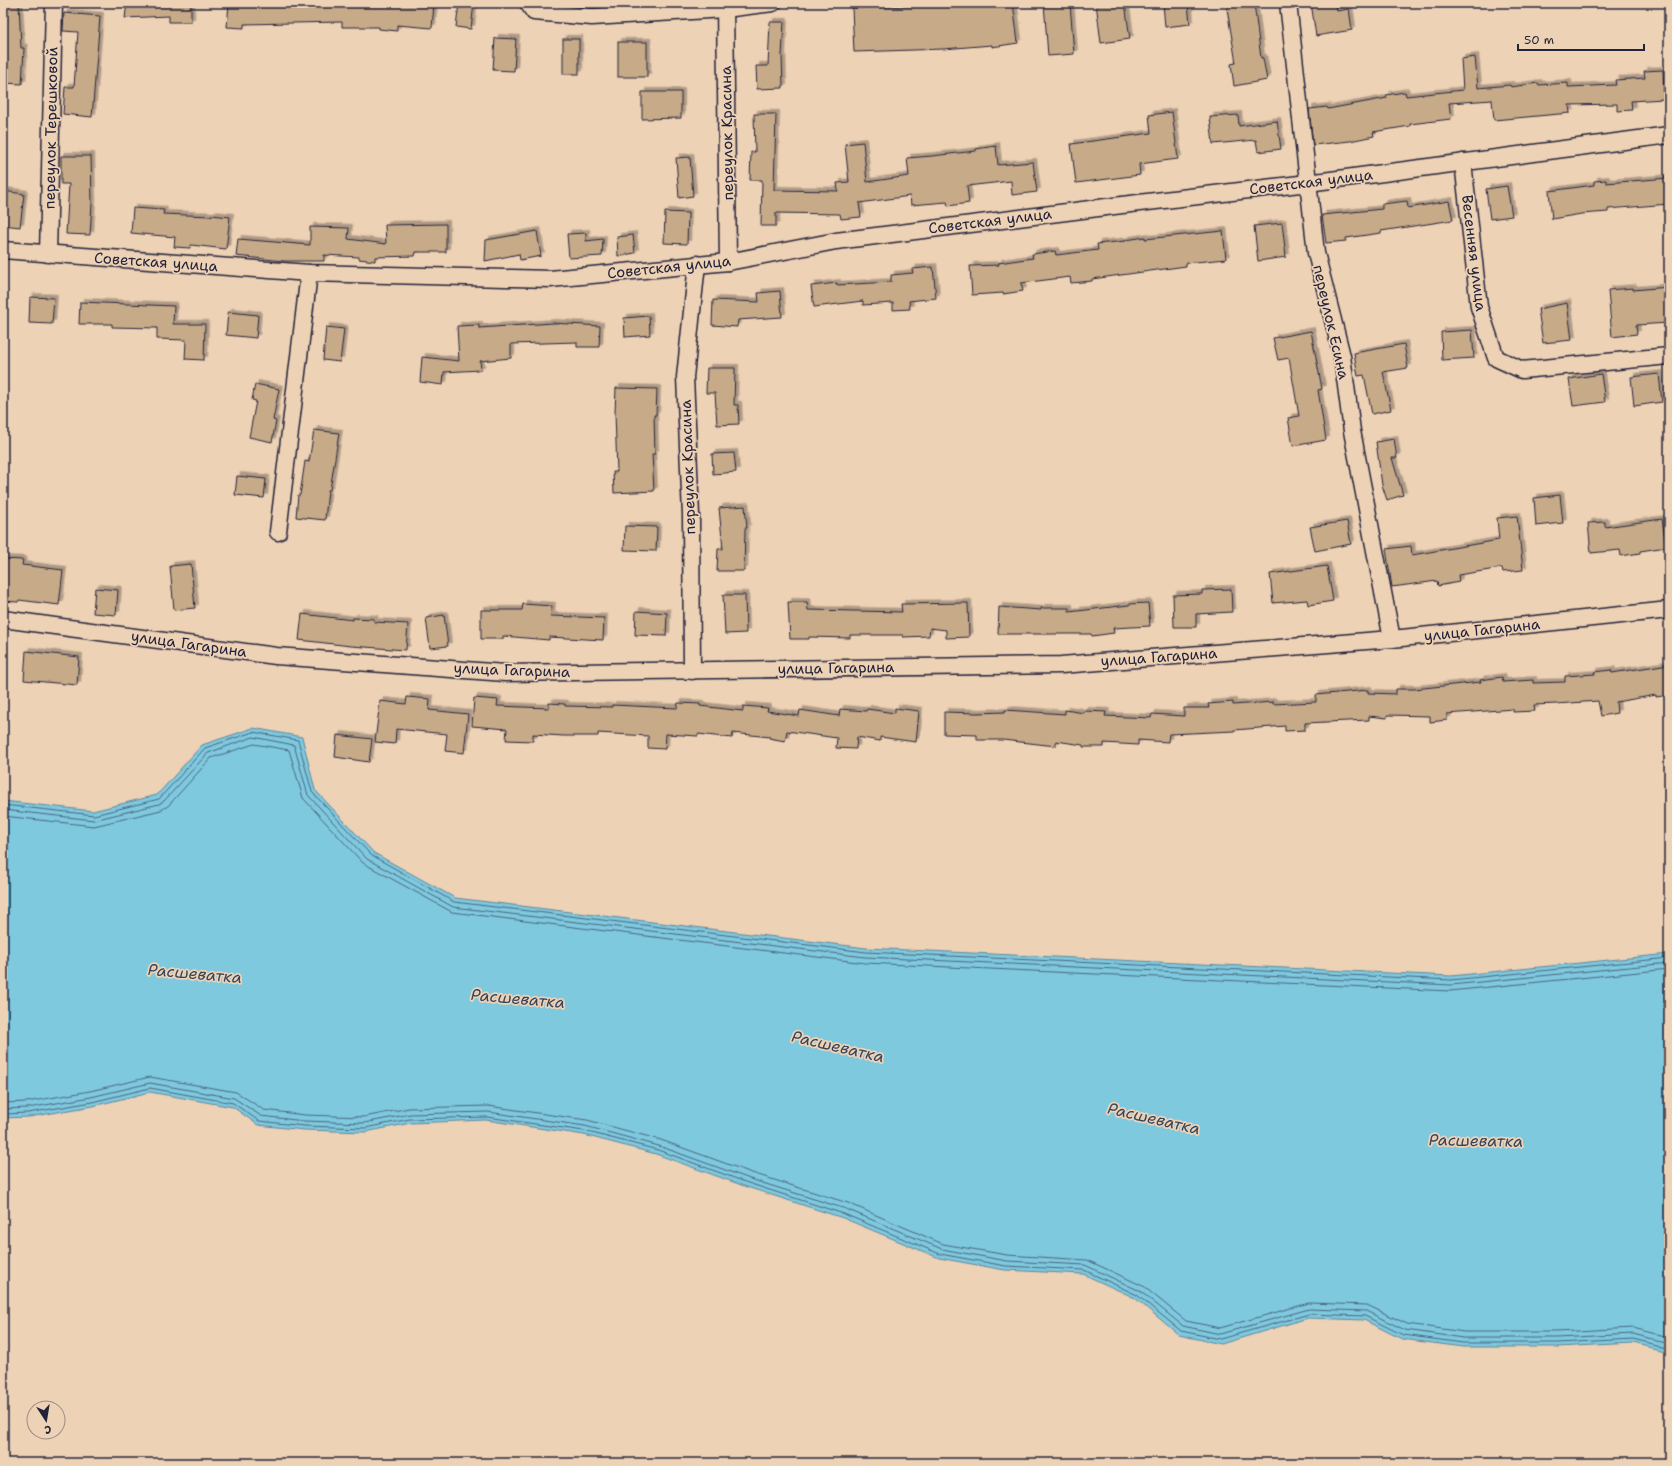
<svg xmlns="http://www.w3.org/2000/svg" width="1672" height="1466" viewBox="0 0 1672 1466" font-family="'Shantell Sans',sans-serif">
	<defs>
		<filter id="shadow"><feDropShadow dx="3.5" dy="-3.5" stdDeviation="0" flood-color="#0004"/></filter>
	</defs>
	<rect width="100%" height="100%" fill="#eed2b5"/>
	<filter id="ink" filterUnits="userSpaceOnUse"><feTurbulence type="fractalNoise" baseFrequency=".025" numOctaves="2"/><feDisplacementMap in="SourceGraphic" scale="8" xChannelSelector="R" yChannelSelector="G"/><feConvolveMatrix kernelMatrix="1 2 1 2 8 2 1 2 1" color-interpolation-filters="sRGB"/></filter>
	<g filter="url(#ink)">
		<path fill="#7fc9df" stroke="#5a869d" d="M253,728L302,737L315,790L374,853L455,898L866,948L1451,976L1669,954V1352L1633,1343L1557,1347H1463L1402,1339L1364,1320L1308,1318L1221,1344L1179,1335L1135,1298L1083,1274L1005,1270L939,1258L843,1218L747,1187L656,1154L584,1135L486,1120L411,1123L365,1132L304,1130L258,1125L233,1107L150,1092L93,1106L29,1117L3,1118V801L93,811L157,795L202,745Z"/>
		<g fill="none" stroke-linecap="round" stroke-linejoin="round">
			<g stroke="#47657d" stroke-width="1">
				<path d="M3,805L94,815L159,799L205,748L253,732L298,740L312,792L371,855L454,902L866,952L1451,980L1669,958"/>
				<path d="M3,810L94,820L159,804L164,801L208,753L253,737L294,745L308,795L367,859L453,907L865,957L1451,985L1669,963"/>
				<path d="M3,816L94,826L161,810L168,806L211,758L254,744L289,750L303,798L363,863L452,912L865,963L1450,991L1669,969"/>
				<path d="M3,1103L27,1102L90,1091L150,1077L236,1092L264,1110L305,1115L364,1117L409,1108L488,1106L587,1120L661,1140L752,1173L848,1203L943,1244L1007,1255L1087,1260L1143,1286L1186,1321L1220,1328L1309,1303L1367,1305L1407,1324L1464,1332H1557L1633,1328L1669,1337"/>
				<path d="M3,1109L28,1108L91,1097L150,1083L234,1098L261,1116L304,1121L364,1123L410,1114L488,1112L585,1126L659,1146L750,1179L846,1209L942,1249L1007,1261L1085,1265L1140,1291L1183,1326L1220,1334L1309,1309L1366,1311L1405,1330L1463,1338H1557L1633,1334L1669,1343"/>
				<path d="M3,1114L28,1113L92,1102L150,1088L233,1103L259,1121L304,1126L365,1128L410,1119L487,1117L584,1131L658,1150L748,1183L844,1214L940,1254L1006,1266L1084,1270L1137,1295L1181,1331L1220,1339L1309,1314L1365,1316L1403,1335L1463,1343H1557L1633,1339L1669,1348"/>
			</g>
		</g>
		<g fill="#c7aa88" stroke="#22223b" filter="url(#shadow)">
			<path d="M3,3H19L21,48H24L22,84L3,83Z"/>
			<path d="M127,3H191V22H169V16L125,18Z"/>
			<path d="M229,3H434L432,28L397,25V31L379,29V27H342V22L244,24V28L227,27Z"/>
			<path d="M459,3H474L471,29L456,27Z"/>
			<path d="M955,3H1013L1018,43L992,47V45L943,49L854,52L852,8L939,5Z"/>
			<path d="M1044,3H1070L1074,54L1048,56Z"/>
			<path d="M1096,3H1125L1130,39L1101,43Z"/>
			<path d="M1163,3H1188L1190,24L1165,27Z"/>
			<path d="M1226,3H1254L1261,58H1263L1267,80L1234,86L1231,64L1236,63Z"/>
			<path d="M1311,3H1336L1337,11L1349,9L1352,30L1316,36Z"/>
			<path d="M64,13L100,16L92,117L63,114L65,87H74L78,32L63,31Z"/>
			<path d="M770,22H784L782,55L783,88L757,89L756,66H768Z"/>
			<path d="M495,38L516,39L514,71L493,70Z"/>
			<rect x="563" y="39" width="16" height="35"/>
			<rect x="618" y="42" width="29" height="35"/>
			<path d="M1475,57L1478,88L1510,85L1511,87L1538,83L1539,85L1568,83V87L1616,85L1615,80L1645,78L1644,71L1663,70L1664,99L1631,101L1632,110L1617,111V104L1569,105L1570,113L1494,120L1492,100L1449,103L1451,119L1410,124V126L1373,132L1374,136L1350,141L1313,145L1309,109L1327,107L1328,109L1387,98L1386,95L1405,92L1406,96L1463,90L1461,59Z"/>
			<path d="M642,92H681V118L642,119Z"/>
			<path d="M1172,112L1178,159L1139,164L1140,175L1076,183L1071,144L1151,133L1149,115Z"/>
			<path d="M754,114H776L774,190L838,191L837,183L849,182L845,144L863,142L867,182L909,176L907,158L932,156L976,151V149L996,146L998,165L1033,162L1037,192L1012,195L1011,181L967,186L969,203L948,206L947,202L911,205L910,196L859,203L861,217L841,219L840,214L776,213V226H761L762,180H750L751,152H755Z"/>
			<path d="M1238,115L1239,126L1277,121L1281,149L1258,152L1256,140L1213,144L1210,117Z"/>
			<path d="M61,156H91L92,203L90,235L66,234L69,184H61Z"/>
			<path d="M690,157L693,196L679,198L676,158Z"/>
			<path d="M1669,178V204L1608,209V212L1581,214L1552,219L1549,191L1594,185V181L1606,180V183Z"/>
			<path d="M1507,186L1512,216L1490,219L1486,189Z"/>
			<path d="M3,191L24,194L20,227L3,225Z"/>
			<path d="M1407,201L1408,208L1449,201L1453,220L1381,231V233L1346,238V241L1326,243L1322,215L1382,209V204Z"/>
			<path d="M133,208L164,210L163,214L211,216V215L230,217L226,249L191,245L190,248L174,247L175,237L131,233Z"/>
			<path d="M665,212L688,213L687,244L664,243Z"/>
			<path d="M1282,223L1286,257L1258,261L1254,226Z"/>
			<path d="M446,224V252H416L415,256L375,257V261L359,259V257L324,255V261H284L236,256L238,239L310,245V227L349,228L348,239L386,244L385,225Z"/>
			<path d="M537,231L541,256L520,260L519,254L485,261L486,240Z"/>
			<path d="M1223,231L1226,259L1186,263V266L1092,279V281L1071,283L1070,277L1021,283L1023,291L1003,294V293L972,295L970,266L999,265L998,263L1033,258L1032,254L1055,251L1056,255L1098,250L1097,244L1126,241V240L1145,237V239Z"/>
			<path d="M586,233V241L603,239L602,256L569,258L567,234Z"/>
			<path d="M633,235L635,253L618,256L617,237Z"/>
			<path d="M933,267L936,298L909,301L910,309L893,310V303L863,305V301L814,307L811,286L837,283V285L891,282V275L913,273L912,269Z"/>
			<path d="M1669,287V323L1636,325L1637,334L1612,337L1608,290L1633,288V290Z"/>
			<path d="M780,291L782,317L738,320L737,327L712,325L713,300L759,302L758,293Z"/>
			<path d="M30,297L54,298L52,324L29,323Z"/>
			<path d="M80,302L174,306L173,324H205L204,360L185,359L186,340L157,339V328L112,327V324H79Z"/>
			<path d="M1567,303L1572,340L1543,343L1538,309Z"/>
			<path d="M228,312L258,315L256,338L226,335Z"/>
			<path d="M649,316L650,335L625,337L624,318Z"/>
			<path d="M553,323L600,326L599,347H577V342L511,344V358L480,361L481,370L444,372L443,385L420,382L422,357L459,361L457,326L479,325V328Z"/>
			<path d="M326,327L344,329L340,362L323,360Z"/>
			<path d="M1472,330L1474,358L1442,360L1441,332Z"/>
			<path d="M1311,331L1322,389L1318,390L1326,440L1293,446L1288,418L1299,416L1289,358L1278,360L1273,338Z"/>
			<path d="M1404,344L1408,368L1383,372L1391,410L1372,414L1364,375L1358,376L1354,353Z"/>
			<path d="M707,368H735L734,405H738L739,424L717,425L715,393H706Z"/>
			<path d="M1601,374L1605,402L1573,406L1569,379Z"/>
			<path d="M1659,374L1662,402L1634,406L1631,377Z"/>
			<path d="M255,384L279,389L273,420L276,421L272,442L249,437L256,401L252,400Z"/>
			<path d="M616,388L657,389L656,415H654L655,454H652L654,491L614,493L613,472H617L615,413Z"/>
			<path d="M314,430L339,433L330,490H328L325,520L296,517L298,495H300L305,461L309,462Z"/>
			<path d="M1394,439L1397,458H1392L1403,495L1387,500L1382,485L1376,442Z"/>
			<path d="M734,453L736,472L713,474L712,454Z"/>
			<path d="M237,476L266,479L264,498L235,495Z"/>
			<path d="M1560,495L1563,523L1536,526L1534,498Z"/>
			<path d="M745,506L747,528H745L744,571H717L718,549H723L719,508Z"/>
			<path d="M1517,516L1523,570L1503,572L1502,568L1458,575L1459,582L1438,586L1437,581L1392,587L1386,549L1411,546L1412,555L1499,540L1497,518Z"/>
			<path d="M1662,519L1666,547L1640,551V553L1621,556L1620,550L1591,553L1588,523L1605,522V527Z"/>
			<path d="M1347,521L1351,544L1315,551L1310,527Z"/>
			<path d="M625,526L657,527L656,551L624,550Z"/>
			<path d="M3,559L23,560L22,565L63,570L59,605L19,600L18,602L3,601Z"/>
			<path d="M191,564L195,608L174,610L170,566Z"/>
			<path d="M1327,566L1333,601L1308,605L1307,600L1273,603L1270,574Z"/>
			<path d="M95,588L118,590L116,615L93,613Z"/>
			<path d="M1231,589L1232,612L1196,614V627H1174L1173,595L1202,594V590Z"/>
			<path d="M723,595H745L746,633L725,634Z"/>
			<path d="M788,602H807L808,610L902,612L901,604L968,603L969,637L946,638V630L930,628L929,636L903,637V635H850V638L809,637V639H790Z"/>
			<path d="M1148,603L1150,626L1113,628L1114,633L1092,636L1091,634H998L999,607L1041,610V608H1069V612L1129,605V604Z"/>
			<path d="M523,604L552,606L551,616L604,618L603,640L549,637V640L503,636V639H481V610H522Z"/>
			<path d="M636,611L667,613L666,636L635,635Z"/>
			<path d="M302,614L353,620V618L374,619V622L408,624L406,650L351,646L299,640Z"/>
			<path d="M444,615L448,646L430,648L426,618Z"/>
			<path d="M26,651L79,657L77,685L24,680Z"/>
			<path d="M1669,664V695L1656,697V695L1616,702L1617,713L1601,716L1598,701L1556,704L1534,705L1535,711L1513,712V709L1447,714V720L1430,722V716L1387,715V718L1369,716V720L1305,723V730L1285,731V726L1234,730V731L1169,734L1168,742L1138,740V745L1104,743V747H1083V745L1056,741V746L1003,740H977V735L944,734V712L977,713L1005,712V710L1065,714V710L1084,713V711L1106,712L1105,716L1151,718L1152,714L1184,716V708H1209L1208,704L1233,702V705L1273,702V704L1316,702V695L1368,690V693L1396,694V689H1414L1481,682L1480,680L1502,677L1503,682L1533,680V683L1565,682V676L1595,674L1594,672L1611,670L1612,673Z"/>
			<path d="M407,697L430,699L429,710L468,714L464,753L445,751L447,734L396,729L395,744L375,742L380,701L406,704Z"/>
			<path d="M474,698L498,700L497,706L549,708V703L565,704V706L612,707V705L677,708L678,703L700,704V706L743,711V706L768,708L767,711L799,716L800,710L839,716L840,709L866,711L867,709L895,713V708L919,711L916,742L880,737V741L857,737L856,749L836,748L837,738L787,731L785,741L769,738L770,737L733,733L732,738L698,734V736L666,734L665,749L648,748V736L598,733V736H563L533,734V741L506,740L507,729L472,726Z"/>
			<path d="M337,735L372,739L369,762L335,757Z"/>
		</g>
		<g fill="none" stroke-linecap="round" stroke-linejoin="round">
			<defs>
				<g id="street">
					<path d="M528,3L534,12L592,17L725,9L773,3"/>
					<path d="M725,3L728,262"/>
					<path d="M1288,3L1316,253L1342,356L1352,431L1392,639"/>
					<path d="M1463,162L1479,307L1496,358L1522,370L1669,356"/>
					<path d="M3,250L309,273L550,279L728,262L836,241L1122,205L1308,183L1669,135"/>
					<path d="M48,254L54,3"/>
					<path d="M278,532L309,273"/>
					<path d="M3,619L276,656L505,673L1061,665L1392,639L1669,610"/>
					<path d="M692,671L691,515L685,377L697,264"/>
				</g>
			</defs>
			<use href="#street" stroke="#22223b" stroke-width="19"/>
			<use href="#street" stroke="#eed2b5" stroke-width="16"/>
		</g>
	</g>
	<g text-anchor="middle" stroke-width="3.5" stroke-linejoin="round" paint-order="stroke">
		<g font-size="15" fill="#22223b" stroke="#eed2b5">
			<text transform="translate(51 128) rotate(-89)" y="5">переулок Терешковой</text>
			<text transform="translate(727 133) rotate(-91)" y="5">переулок Красина</text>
			<text transform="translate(1311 182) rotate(-7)" y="5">Советская улица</text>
			<text transform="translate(990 221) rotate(-7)" y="5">Советская улица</text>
			<text transform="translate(1474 253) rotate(83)" y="5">Весенняя улица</text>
			<text transform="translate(156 262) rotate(4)" y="5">Советская улица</text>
			<text transform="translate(669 267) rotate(-6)" y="5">Советская улица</text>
			<text transform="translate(1331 322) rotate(77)" y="5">переулок Есина</text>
			<text transform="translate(688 467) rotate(-92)" y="5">переулок Красина</text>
			<text transform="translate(1482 630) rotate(-6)" y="5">улица Гагарина</text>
			<text transform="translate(189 644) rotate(8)" y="5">улица Гагарина</text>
			<text transform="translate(1159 657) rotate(-4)" y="5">улица Гагарина</text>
			<text transform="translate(836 668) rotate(-1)" y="5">улица Гагарина</text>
			<text transform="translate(512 670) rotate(2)" y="5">улица Гагарина</text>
		</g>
		<g font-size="16" font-style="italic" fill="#35435c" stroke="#eed2b5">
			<text transform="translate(195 973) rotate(5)" y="6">Расшеватка</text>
			<text transform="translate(518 998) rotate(5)" y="6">Расшеватка</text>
			<text transform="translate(838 1046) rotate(13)" y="6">Расшеватка</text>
			<text transform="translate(1154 1118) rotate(13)" y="6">Расшеватка</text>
			<text transform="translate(1476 1140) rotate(1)" y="6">Расшеватка</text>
		</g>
	</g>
	<rect width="1672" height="1466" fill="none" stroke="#eed2b5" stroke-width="16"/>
	<rect x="8" y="8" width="1656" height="1450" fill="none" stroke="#22223b" stroke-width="1.5" filter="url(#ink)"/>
	<g transform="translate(46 1420) rotate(168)"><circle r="19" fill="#eed2b5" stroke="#9c8c84"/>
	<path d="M0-3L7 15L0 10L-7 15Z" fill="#22223b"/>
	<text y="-6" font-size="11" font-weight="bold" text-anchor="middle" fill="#22223b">С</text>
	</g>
	<path d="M1518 44v6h126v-6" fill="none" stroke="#22223b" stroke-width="2"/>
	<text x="1524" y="44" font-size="12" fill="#22223b" stroke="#eed2b5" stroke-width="3" paint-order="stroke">50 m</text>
</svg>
